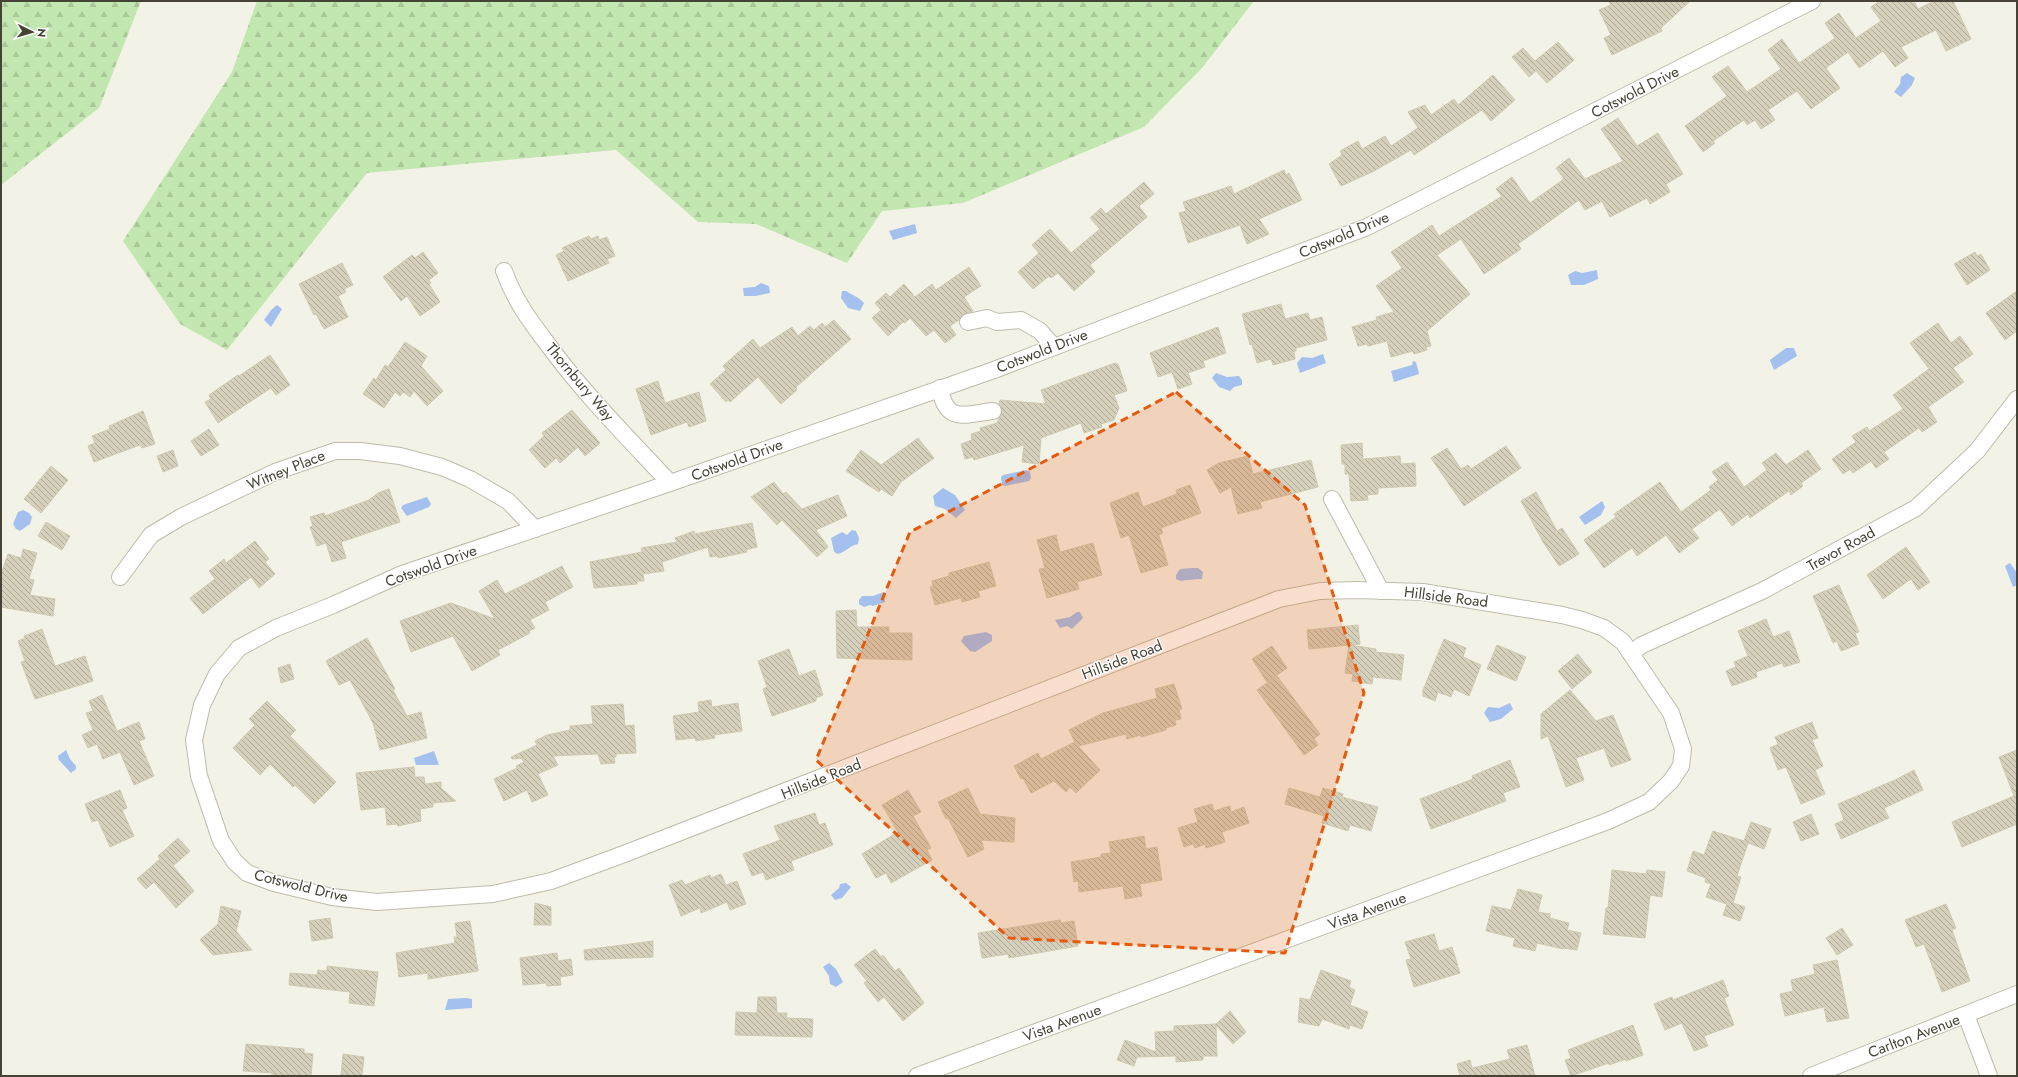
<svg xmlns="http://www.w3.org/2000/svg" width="2018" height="1077" viewBox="0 0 2018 1077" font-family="Jost,sans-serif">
	<defs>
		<pattern id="forest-firs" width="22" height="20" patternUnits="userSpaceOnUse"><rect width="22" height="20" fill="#c3e7b0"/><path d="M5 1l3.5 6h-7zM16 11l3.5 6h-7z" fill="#a9c798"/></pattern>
		<pattern id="building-back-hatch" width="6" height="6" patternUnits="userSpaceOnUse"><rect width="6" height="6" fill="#d4d0bc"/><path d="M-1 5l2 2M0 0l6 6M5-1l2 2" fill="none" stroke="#aeaa9a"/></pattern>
	</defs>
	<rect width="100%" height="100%" fill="#f3f2e7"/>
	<g fill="url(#forest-firs)">
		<path d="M1,1H141L99,108L1,185Z"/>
		<path d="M257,1H1254L1202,68L1144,127L963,203L882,211L847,263L756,224L698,222L616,150L367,173L227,350L180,324L123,241L232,72Z"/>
	</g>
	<g fill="#a4c0ef">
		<path d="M1907,73L1915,78L1912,85L1901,97L1894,92L1900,84L1901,77Z"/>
		<path d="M915,224L917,233L893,240L889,231Z"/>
		<path d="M1597,270L1598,279L1584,285H1571L1568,275L1575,271L1582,273Z"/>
		<path d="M761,283L769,286L770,293L755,296H744L743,288L755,287Z"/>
		<path d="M842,291H846C852,295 859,297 864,303L860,311L848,308L841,298Z"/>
		<path d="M277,305L282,309L271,327L264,320L271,310Z"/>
		<path d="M1786,348H1794L1797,356L1774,370L1770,360Z"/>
		<path d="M1323,354L1326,363L1300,373L1297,363L1302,357L1312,358Z"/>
		<path d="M1413,361L1416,362L1419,374L1394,382L1391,371L1412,365Z"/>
		<path d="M1216,373L1227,377L1239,376L1242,380V385L1234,387L1230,391L1219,387L1212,378Z"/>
		<path d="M1026,470L1030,472L1031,478L1029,481L1005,486L1002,485L1001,477L1003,475Z"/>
		<path d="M943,488L955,495L965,510L956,518L945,509L935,506L933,496Z"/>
		<path d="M427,497L431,504L429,507L407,516L401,508L403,505Z"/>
		<path d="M1602,501L1605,507L1601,515L1585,525L1579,517Z"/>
		<path d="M23,510L29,513L32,517L30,524L20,531L16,529L13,524L18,512Z"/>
		<path d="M852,530L856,531L859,538L858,544C850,545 846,552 838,554L834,552L831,538L842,532L847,535Z"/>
		<path d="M2010,563L2017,573V585L2013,587L2005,566Z"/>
		<path d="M1192,568H1198L1203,572L1202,579C1200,579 1184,580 1181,581L1176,579V575L1180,569Z"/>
		<path d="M884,592L885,602L873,606L870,605L864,607L859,604V600L862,596H873Z"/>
		<path d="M1077,612H1080L1083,618L1072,629L1067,626L1060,628L1055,620L1070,617Z"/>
		<path d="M986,632L992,635V641L975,652L970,651L961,641L964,636Z"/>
		<path d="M1510,703L1513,709L1501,719L1490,722L1484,713L1488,707L1499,708Z"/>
		<path d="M66,750L70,759L76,766V769L71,773L59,760L58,756Z"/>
		<path d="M434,751L439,765H416L414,758Z"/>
		<path d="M846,883L851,887L842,898L835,900L831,895L839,888L840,884Z"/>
		<path d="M829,963L836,969L843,982L836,987L830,984L829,976L823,967Z"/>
		<path d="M466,998L472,999V1008L445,1010L448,999Z"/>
	</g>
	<g fill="url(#building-back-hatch)" stroke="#cfc9b0">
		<path d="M1609,1H1690L1661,28L1662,31L1612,55L1604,38L1611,35L1599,10L1611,5Z"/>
		<path d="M1880,1H1914L1918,9L1934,1H1953L1971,39L1946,51L1936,30L1901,47L1908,58L1895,67L1883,51L1859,68L1848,52L1826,68L1840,88L1811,109L1797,91L1768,110L1775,120L1761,129L1755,120L1747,125L1744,120L1713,141L1715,143L1703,152L1685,126L1727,96L1712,77L1728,66L1747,92L1781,69L1768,50L1782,39L1799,63L1835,38L1825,23L1839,13L1856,38L1881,21L1871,7Z"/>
		<path d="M1558,42L1574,60L1547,83L1536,71L1529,77L1512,57L1523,48L1535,61Z"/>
		<path d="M1493,75L1515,100L1491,121L1482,110L1414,155L1411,150L1374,171L1341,186L1329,164L1342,155L1340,151L1358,141L1362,149L1385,136L1391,146L1418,128L1408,112L1425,105L1431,115L1454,99L1458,105Z"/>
		<path d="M1618,118L1637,146L1658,133L1683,174L1666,184L1670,192L1650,204L1647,198L1610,217L1602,201L1585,210L1579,200L1518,244L1521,249L1484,274L1461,239L1437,255L1470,294L1427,331L1431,346L1426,347L1427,350L1414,354L1413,351L1391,357L1387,341L1368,346L1367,344L1358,346L1352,327L1377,320L1376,317L1394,312L1376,286L1402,268L1391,252L1432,225L1439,236L1502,196L1496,189L1512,177L1530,203L1564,179L1556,168L1569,158L1585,179L1623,161L1601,129Z"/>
		<path d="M1284,170L1286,175L1289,173L1302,200L1259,219L1269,234L1247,244L1240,225L1188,243L1179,213L1186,211L1183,202L1231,186L1234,194Z"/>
		<path d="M1144,182L1154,194L1139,206L1147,217L1090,265L1095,272L1074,291L1058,273L1051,278L1049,276L1033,289L1018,272L1039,253L1032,245L1050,229L1071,253L1100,229L1090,218L1101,208L1106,214Z"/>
		<path d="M589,236L591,239L598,236L599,240L607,237L615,256L607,259L609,263L568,281L556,255L564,251L562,248Z"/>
		<path d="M423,252L438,273L429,280L431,283L429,284L440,302L420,316L407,296L401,301L383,277L412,255L415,258Z"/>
		<path d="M1975,252L1977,256L1981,254L1990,270L1967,285L1954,264Z"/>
		<path d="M342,263L353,285L344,289L346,292L338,296L348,317L324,329L316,314L314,315L299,284Z"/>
		<path d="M969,267L981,286L964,297L973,311L962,315L959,320L950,326L956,335L945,343L934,330L926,336L910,318L905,323L903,322L888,336L872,318L881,310L875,303L886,293L890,297L904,284L915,297L932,284L936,290Z"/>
		<path d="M2017,291V331L2005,340L1986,313Z"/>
		<path d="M1281,304L1285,319L1308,313L1310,320L1322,317L1327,340L1296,348V351H1294L1295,359L1273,365L1271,359L1257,363L1252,344L1250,345L1242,314Z"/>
		<path d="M834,320L851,339L796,387L797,390L781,404L758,377L730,402L728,400L726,402L710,384L726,370L723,366L753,339L760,348L792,327L798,336L810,326L814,330L822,323L825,327Z"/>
		<path d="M1938,323L1951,343L1960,336L1973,354L1953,368L1964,382L1928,407L1937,422L1922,432L1919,428L1884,452L1889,459L1876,468L1871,461L1853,473L1850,469L1843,474L1832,459L1856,442L1852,436L1867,427L1869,431L1903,409L1893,395L1929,369L1910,343Z"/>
		<path d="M1218,327L1226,353L1203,361L1205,367L1188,373L1192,384L1178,389L1172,372L1158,377L1150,353Z"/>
		<path d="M405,342L427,356L421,366L443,391L427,406L414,391L410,397L403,392L400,396L395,392L384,408L363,394L374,378L376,380L385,365L388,367Z"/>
		<path d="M270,355L290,385L276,395L271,388L218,423L205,402L211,399L209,395L238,375L239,376Z"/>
		<path d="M1115,363L1118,364L1127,391L1114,395L1119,408L1114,420L1101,424L1102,427L1084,433L1081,423L1041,438L1039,464L1022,462L1024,445L974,460L973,457L965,459L961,444L972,440L971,434L981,431L980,428L997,423L1002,410L999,404L1000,400L1046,404L1041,390Z"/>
		<path d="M658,381L665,403L699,392L706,421L689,427L687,422L651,435L636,389Z"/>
		<path d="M572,410L600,443L585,456L578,447L560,463L556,458L545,468L529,450L544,436L542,433Z"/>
		<path d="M143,411L155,444L142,448L140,445L94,462L88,446L95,443L92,436L110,429L109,426Z"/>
		<path d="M209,429L219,445L201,456L191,441Z"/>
		<path d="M918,438L934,458L901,482L892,496L881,489L879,492L846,471L861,450L881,465Z"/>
		<path d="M1362,443L1363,459L1400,456L1401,464L1415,463L1416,486L1378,488V494L1367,495L1368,500L1351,501L1349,474H1345V464H1342L1341,445Z"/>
		<path d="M1506,446L1521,468L1464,506L1431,458L1447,448L1461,469L1468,465L1471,469Z"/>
		<path d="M173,450L178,466L163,472L157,456Z"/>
		<path d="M1808,450L1821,469L1801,483L1803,486L1791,495L1789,491L1750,518L1748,514L1732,526L1720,509L1692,529L1699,538L1679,553L1666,535L1637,556L1632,548L1604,568L1584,540L1616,517L1614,514L1660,482L1681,512L1711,490L1709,487L1718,480L1712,472L1727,462L1744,487L1767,470L1762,463L1776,453L1786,465Z"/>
		<path d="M1248,456L1253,474L1311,460L1318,487L1260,502L1262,508L1238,514L1231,487L1220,493L1207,470L1219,463Z"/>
		<path d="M51,466L68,480L41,513L24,499Z"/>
		<path d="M774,482L783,494L786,492L802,509L838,495L847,516L816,530L828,547L817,557L782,520L777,525L751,497Z"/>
		<path d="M1190,485L1201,513L1161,528L1163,533L1159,535L1168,565L1141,573L1129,535L1121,538L1110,503L1138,492L1143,507L1177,494L1176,490Z"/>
		<path d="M389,489L400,522L341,542L346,558L332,562L326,543L317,546L310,527L313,526L310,517L324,513L325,516L369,500L378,493Z"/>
		<path d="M1536,492L1557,531L1562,528L1579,554L1559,566L1543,542L1521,501Z"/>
		<path d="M46,522L70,536L62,550L38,536Z"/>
		<path d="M752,523L757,547L746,550L747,552L718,558V556L710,557L708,547L662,562L664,571L643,574L644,581H637V584L594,588L590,562L642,552L641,548L677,542L675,538L694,531L695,534Z"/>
		<path d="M1056,535L1060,552L1093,543L1102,575L1077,582L1079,589L1047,598L1039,569L1045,568L1037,540Z"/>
		<path d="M255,541L269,559L265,562L275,574L259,588L251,577L203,614L190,598L215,579L209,571L224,559L226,563Z"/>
		<path d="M1906,547L1930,582L1918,590L1911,579L1883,599L1867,575Z"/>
		<path d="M23,549L37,553L29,579L34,580L30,595L55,599L53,616L1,607V574L8,554L21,558Z"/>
		<path d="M989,562L996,586L978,591L980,597L962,602L961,598L935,605L930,587L933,586L932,581L949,576V573Z"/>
		<path d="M562,566L573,587L545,602L549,610L530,620L535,628L529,631L530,633L498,650L500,655L472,671L453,636L411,652L400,621L451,603L495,619L479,591L497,580L505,594Z"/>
		<path d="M1839,585L1859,632L1855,633L1859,644L1841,651L1837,641L1833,643L1813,596Z"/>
		<path d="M856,610L857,627H889V633H912V660L837,658L836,611Z"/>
		<path d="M1766,619L1773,637L1789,631L1800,662L1784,667L1782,663L1756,672L1757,677L1732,686L1726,671L1736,667L1734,662L1748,656L1738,631Z"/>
		<path d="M1358,625L1360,644L1309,649L1307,630Z"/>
		<path d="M42,629L55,666L85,656L93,681L35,699L21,662L25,661L18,641L25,638L24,636Z"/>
		<path d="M367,638L395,689L393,690L407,716L421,712L427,738L380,750L373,723L350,680L339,685L326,661Z"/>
		<path d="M1444,639L1466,648L1463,657L1481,665L1469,696L1454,689L1451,697L1438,692L1435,701L1423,696V690Z"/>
		<path d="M1349,645L1376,649V652L1404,655L1401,680L1373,677L1372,684L1352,681L1353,674L1345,673Z"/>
		<path d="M1497,645L1526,657L1516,681L1487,669Z"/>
		<path d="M1272,646L1287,668L1267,682L1252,659Z"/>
		<path d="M789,649L799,676L815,670L823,695L816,698V701L772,716L763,689L767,687L758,661Z"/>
		<path d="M1578,654L1592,672L1572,689L1558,671Z"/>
		<path d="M290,664L294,679L281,683L278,668Z"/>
		<path d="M1277,676L1320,734L1314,739L1318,745L1304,755L1257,690Z"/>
		<path d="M1174,684L1182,709L1179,710L1181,719L1175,720L1176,725L1166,728V730L1141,737V735L1127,739L1126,734L1078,746L1100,770L1076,793L1070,787L1066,792L1054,781L1031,793L1023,778L1021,779L1014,766L1038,753L1041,759L1075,742L1069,730L1103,713L1157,698L1155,689Z"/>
		<path d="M1570,690L1596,721L1613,715L1631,760L1611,767L1604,748L1576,758L1584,780L1566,787L1548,736L1541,739V714Z"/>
		<path d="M102,695L117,731L139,722L145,739L139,741L154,776L134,785L120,752L103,759L97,744L88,748L82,735L93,730L86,713L93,711L89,701Z"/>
		<path d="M711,700L712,707L738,703L742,731L714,735L715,738L696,741L695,738L676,740L673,716L699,712L698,702Z"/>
		<path d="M267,701L296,730L290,736L336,782L314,804L295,785L293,787L270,764L260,775L233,748L255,725L249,719Z"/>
		<path d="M623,704L625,726L634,725L636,753L616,754V757H614L615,763L601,764L598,754L553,756L558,765L538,774L548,795L532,802L527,790L504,801L494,779L517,768L516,766L524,762L522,759L525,758L512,759L511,757L537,745L535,741L547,735L570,730V726L593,724L591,706Z"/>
		<path d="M1812,722L1818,738L1812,740L1823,766L1815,770L1825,794L1801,804L1786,767L1778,770L1770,748L1778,744L1775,737Z"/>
		<path d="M2017,750V824L1962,847L1952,822L2014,796L1999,757Z"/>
		<path d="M1510,760L1520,787L1503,793L1506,801L1431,829L1420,799L1473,779L1472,776Z"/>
		<path d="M414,767L415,777H424L425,784L441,782V788L456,801L433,803V807L420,809L421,821L398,826L397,824L387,825L385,807L361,810L356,773Z"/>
		<path d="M1914,770L1923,790L1884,808L1889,818L1841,839L1835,824L1844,820L1838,804L1895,780Z"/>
		<path d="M968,788L980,814L1015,818L1014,842L981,840L984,849L968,857L948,818L946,819L938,802Z"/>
		<path d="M1289,788L1320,797L1323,788L1343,794L1342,797L1378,807L1371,831L1350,825L1348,831L1322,823L1324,816L1285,804Z"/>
		<path d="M120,790L127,808L122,810L134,836L110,847L98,820L92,822L85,804Z"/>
		<path d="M908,790L921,812L913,816L931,848L927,850L932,860L891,883L886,873L876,878L862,854L898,832L882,805Z"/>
		<path d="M1212,804L1214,811L1230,806L1231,812L1244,807L1249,823L1222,832L1225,842L1206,848L1205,844L1195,848L1193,844L1184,847L1178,828L1198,822L1194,809Z"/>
		<path d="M815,813L819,825L825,823L833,845L791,861L794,870L766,880L763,872L752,876L743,854L780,840L774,826Z"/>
		<path d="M1811,814L1819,834L1801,841L1793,822Z"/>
		<path d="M1751,822L1771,829L1764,849L1748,843L1737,876L1741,877L1733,903L1745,907L1740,921L1723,915L1727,904L1706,897L1711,884L1705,882L1706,878L1687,871L1693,851L1704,855L1713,831L1744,841Z"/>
		<path d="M1144,836L1146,849L1157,847L1162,880L1140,884L1142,896L1125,899L1123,886L1079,892L1078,881L1074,882L1071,862L1101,857V854L1111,853L1109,842Z"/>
		<path d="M178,838L190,851L173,866L194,891L176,908L154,882L146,889L137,879L160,859L158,856Z"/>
		<path d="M1612,870L1646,874L1647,870L1665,872L1662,897L1650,895L1645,938L1603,934L1606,908H1608Z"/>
		<path d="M721,874L726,885L737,881L746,904L730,910L727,902L701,913L700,908L681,916L669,885L682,880L685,885L710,875L711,878Z"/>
		<path d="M1518,889L1542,895L1538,912L1550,914V918L1569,923L1567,930L1581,933L1577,950L1563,948V949L1537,943L1535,951L1513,946L1515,938L1486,931L1492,906L1511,910Z"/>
		<path d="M535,903L551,907V925H534Z"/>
		<path d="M1946,904L1956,928L1952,930L1970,981L1942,992L1924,944L1916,947L1905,920Z"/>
		<path d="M221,906L241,911L236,931L252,950L213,955L200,940L218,924Z"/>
		<path d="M330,918L333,938L312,941L309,921Z"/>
		<path d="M1060,920L1061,923L1074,921L1078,946L1009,958L1008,954L982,958L978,933Z"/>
		<path d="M470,921L478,971L428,979V973L399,977L396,953L455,943L454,937H457L455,923Z"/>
		<path d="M1842,928L1853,945L1837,955L1826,938Z"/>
		<path d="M1434,934L1439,951L1452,947L1460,973L1414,987L1406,960L1411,959L1405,942Z"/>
		<path d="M653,941V957L585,960L584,950Z"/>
		<path d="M875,949L881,957L883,955L895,971L899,968L924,1003L903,1021L884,997L878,1002L864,983L867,981L854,965Z"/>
		<path d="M557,953L558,961L571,959L573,975L560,977L561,985L547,986L546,983L523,985L520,958Z"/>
		<path d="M1837,960L1849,1018L1827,1022L1824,1007L1785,1016L1780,994L1793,991L1791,980L1815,974L1813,965Z"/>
		<path d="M327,966L378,972L374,1006L349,1003L350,992L289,985L290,973L317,975L318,970L327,971Z"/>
		<path d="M1321,970L1351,981L1349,987L1355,990L1350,1005L1368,1012L1362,1029L1350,1025L1349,1029L1322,1019L1319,1026L1298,1022L1300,998L1310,1000Z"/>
		<path d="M1723,980L1729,996L1724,998L1734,1025L1704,1036L1708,1046L1694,1051L1682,1023L1665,1030L1654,1004L1672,997L1673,1000Z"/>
		<path d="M758,997H776L777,1013H787L786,1018L813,1019L812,1037L735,1035L736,1012L757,1013Z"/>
		<path d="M1230,1011L1246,1032L1233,1044L1216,1025L1217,1056H1203V1060L1176,1062V1056L1137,1057L1134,1066L1117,1060L1125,1040L1156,1052L1155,1032L1174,1031V1026L1216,1024Z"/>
		<path d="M1633,1025L1643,1055L1626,1061V1059L1609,1065V1063L1571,1076L1565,1060L1571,1058L1568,1050Z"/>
		<path d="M246,1044L304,1049V1053L313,1054L311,1076H272V1073L243,1071Z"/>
		<path d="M1527,1045L1535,1076H1460L1457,1064L1470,1060L1472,1068L1510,1059L1507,1050Z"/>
		<path d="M343,1054L364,1057L362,1076H341Z"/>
	</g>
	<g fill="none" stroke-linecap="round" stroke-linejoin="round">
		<defs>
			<g id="minor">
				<path d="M504,271C515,301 530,321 549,346C585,395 629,439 670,483"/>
				<path d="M968,322L987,318L997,322L1021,320L1040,331L1054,347"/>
				<path d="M940,388C946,425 966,414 993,411"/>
				<path d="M1332,499L1381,591"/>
				<path d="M120,577L151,535L181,517L275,472L335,451H360L400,456L442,467L470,479L508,501L535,529"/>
				<path d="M1631,653L1642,645L1762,591L1916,508L1977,451L2017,399"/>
				<path d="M1966,1015L1989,1076"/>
				<path d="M917,1076L1608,821L1649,802L1671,781L1681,766L1683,749L1671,713L1623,642L1604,628L1582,620L1562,615L1423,592L1357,590L1320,591L1279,599L624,854L551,881L493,894L377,902L332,897L274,883L247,873L235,862L221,841L199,776L194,740L202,705L217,674L239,648L276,628L333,605L402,574L670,483L994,370L1367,227L1812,1"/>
				<path d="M1811,1076L2017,994"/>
			</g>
		</defs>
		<use href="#minor" stroke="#bebca9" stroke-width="18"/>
		<use href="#minor" stroke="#fff" stroke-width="16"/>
	</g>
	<path fill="#e8590c" fill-opacity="0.2" stroke="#e8590c" stroke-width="3" stroke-dasharray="8 5" stroke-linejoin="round" d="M1176,392L1305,505L1364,693L1285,953L1009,938L816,760L910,532Z"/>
	<g text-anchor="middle" stroke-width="3" stroke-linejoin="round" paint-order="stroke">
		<g font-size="15" fill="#464336" stroke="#fff">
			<text transform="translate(1635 92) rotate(-27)" y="5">Cotswold Drive</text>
			<text transform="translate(1344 235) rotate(-23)" y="5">Cotswold Drive</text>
			<text transform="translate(1042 351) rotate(-21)" y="5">Cotswold Drive</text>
			<text transform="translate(580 382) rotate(50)" y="5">Thornbury Way</text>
			<text transform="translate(737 460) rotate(-20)" y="5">Cotswold Drive</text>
			<text transform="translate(286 470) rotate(-22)" y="5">Witney Place</text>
			<text transform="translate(1841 549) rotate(-29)" y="5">Trevor Road</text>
			<text transform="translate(431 566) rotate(-20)" y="5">Cotswold Drive</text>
			<text transform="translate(1446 597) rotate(7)" y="5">Hillside Road</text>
			<text transform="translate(1122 660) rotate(-21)" y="5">Hillside Road</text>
			<text transform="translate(821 779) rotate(-22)" y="5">Hillside Road</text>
			<text transform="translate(301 886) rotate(14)" y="5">Cotswold Drive</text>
			<text transform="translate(1367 911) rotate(-20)" y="5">Vista Avenue</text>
			<text transform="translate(1062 1023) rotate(-20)" y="5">Vista Avenue</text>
			<text transform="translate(1914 1036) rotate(-21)" y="5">Carlton Avenue</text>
		</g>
	</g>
	<rect width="2018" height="1077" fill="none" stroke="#464336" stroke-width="4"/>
	<g transform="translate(32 32) rotate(95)" stroke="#ffffff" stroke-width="3" paint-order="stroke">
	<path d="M0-3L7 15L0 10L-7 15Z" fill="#464336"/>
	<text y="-6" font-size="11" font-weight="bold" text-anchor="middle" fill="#464336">N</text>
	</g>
</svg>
